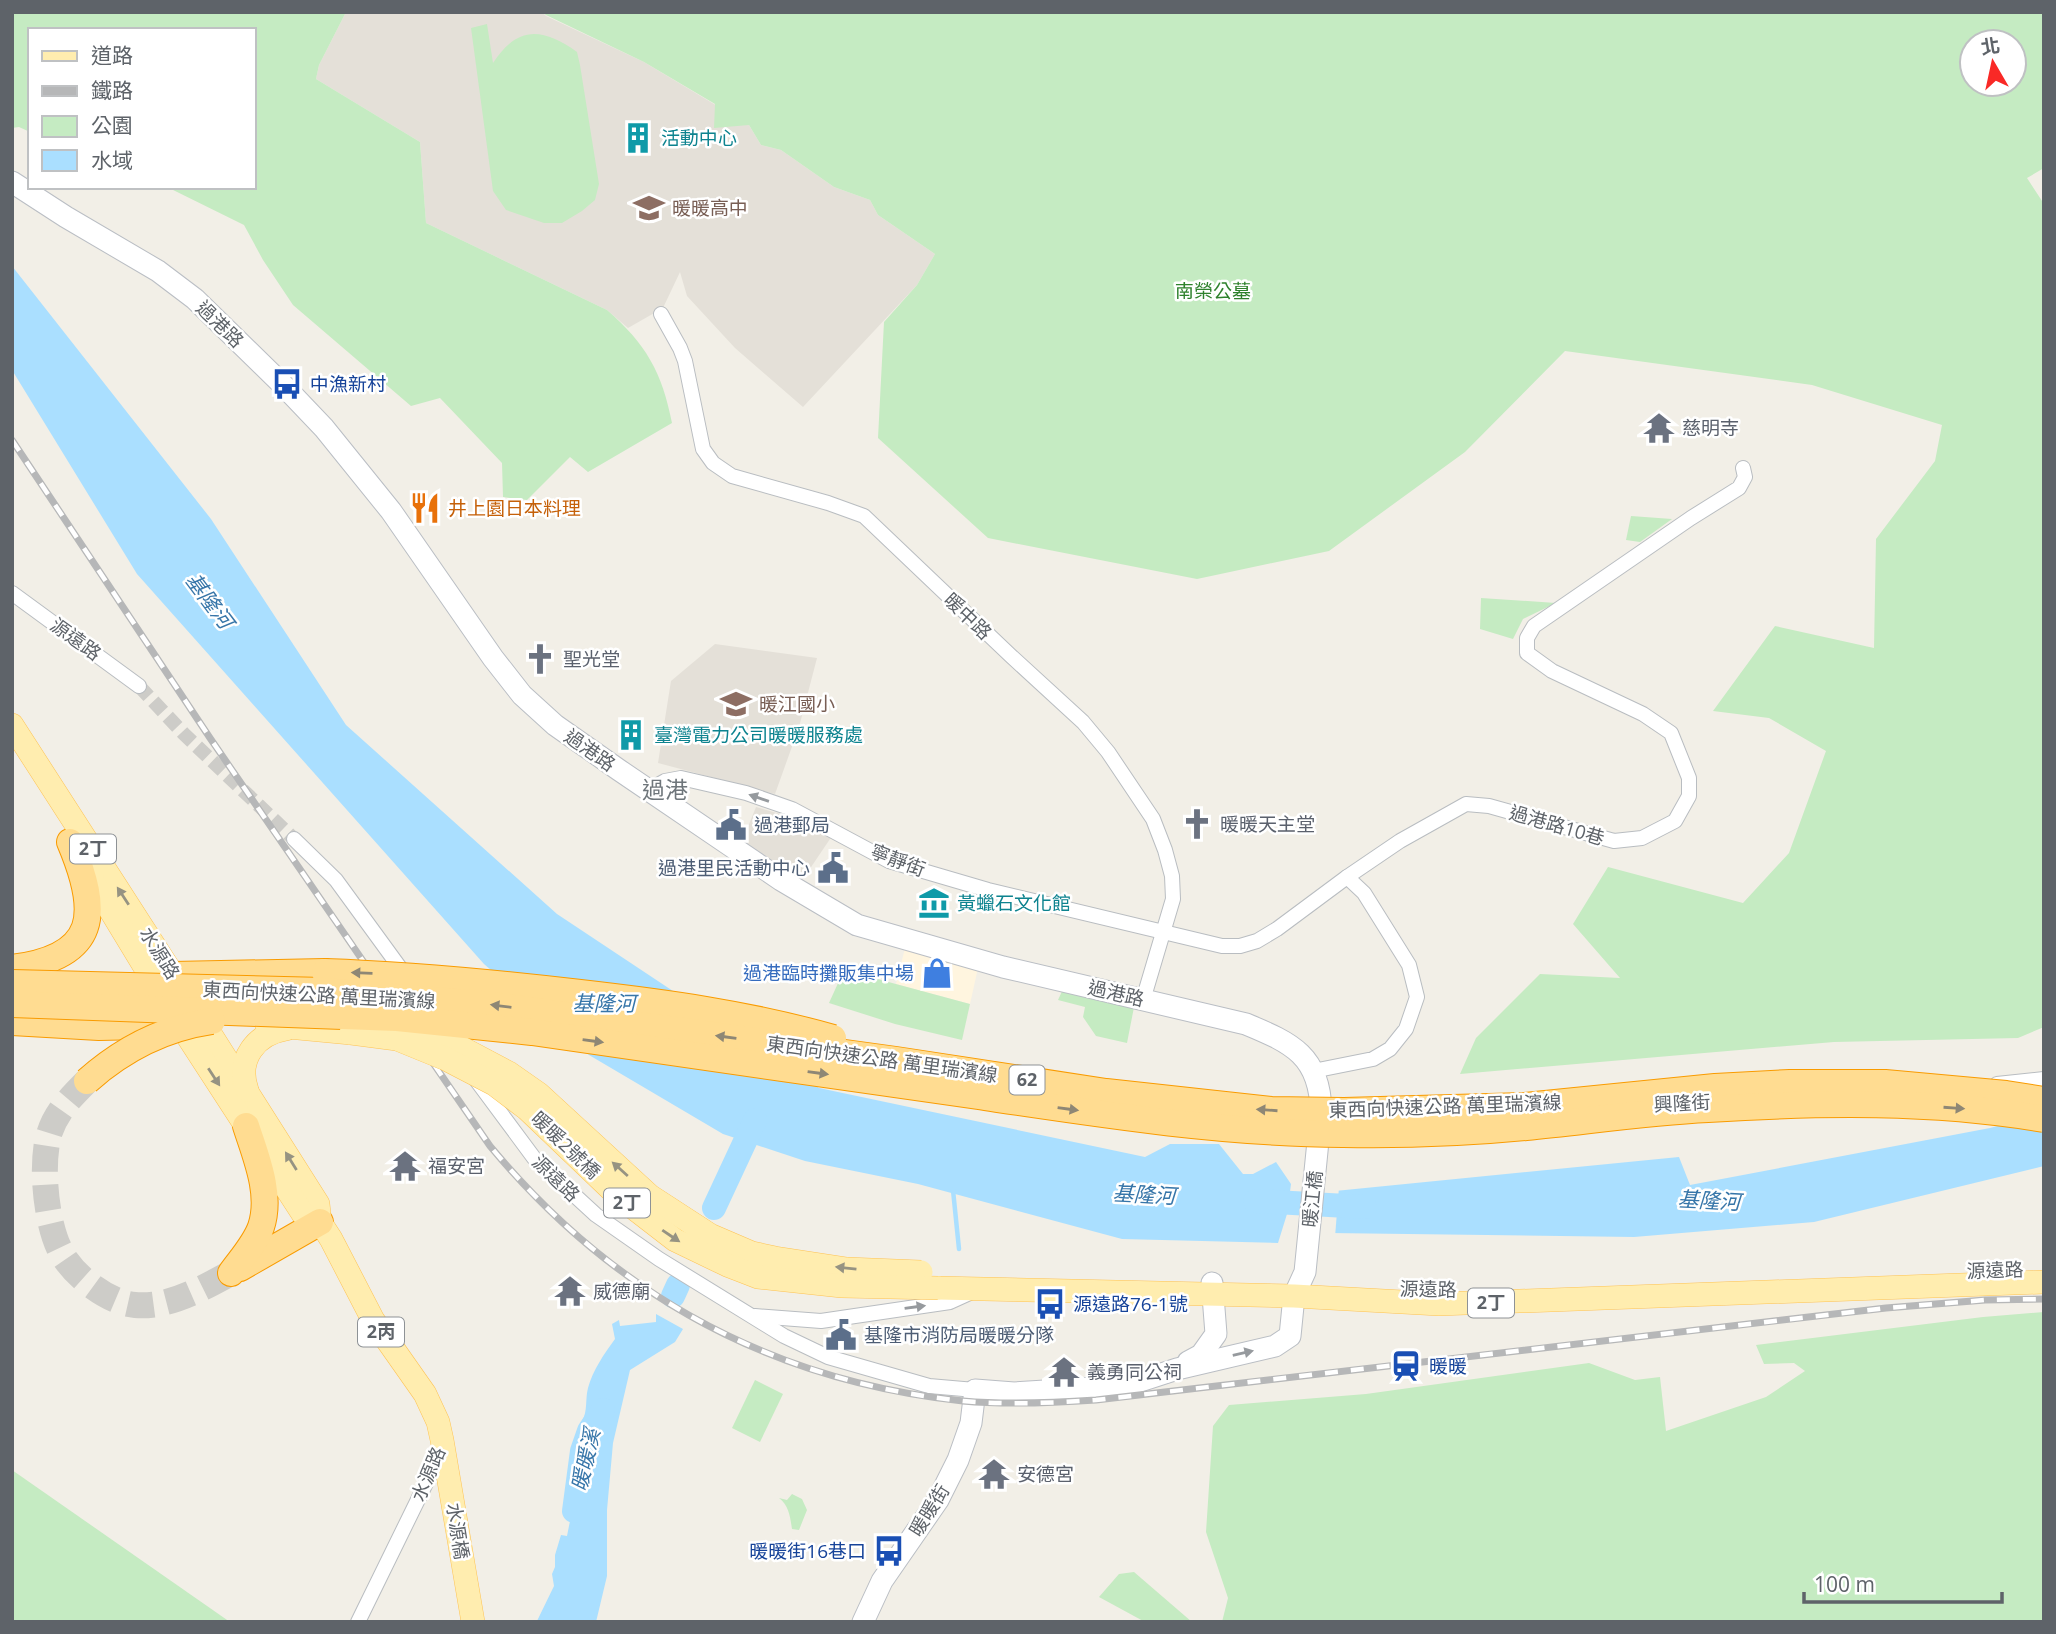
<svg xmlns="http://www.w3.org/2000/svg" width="2056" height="1634" viewBox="0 0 2056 1634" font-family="'Open Sans','Noto Sans TC',sans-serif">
	<rect width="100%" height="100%" fill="#f2efe7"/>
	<path fill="#fff5df" d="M905,948L978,968L970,1004L896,984Z"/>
	<g fill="#e4e0d8">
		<path d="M346,12H542L546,16L644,62L749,125L761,145L781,150L834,187L870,200L878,215L935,254L917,285L803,407L735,348L687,296L680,272L663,308L628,328L607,310L426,223L420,142L316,79L319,65Z"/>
		<path d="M715,644L817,658L799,727L775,794L658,763L671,681Z"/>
		<path d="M756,807L808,822L832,836L801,882L741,844Z"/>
	</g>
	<g fill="#c5ebc2" fill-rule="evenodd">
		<path d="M12,12H346L319,65L316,79L420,142L426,223L607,310C646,344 662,372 672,423L588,472L570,457L527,500L503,497L502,463L440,398L411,406L293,305L263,260L244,225L167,187H254V30H30V132L19,127L12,128Z"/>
		<path d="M542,12H2044V168L2027,178L2044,204V1027L2018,1038L1834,1042L1460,1074L1476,1038L1540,974L1620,978L1573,924L1608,867L1743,903L1789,853L1826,751L1769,718L1713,711L1775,626L1874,648L1876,539L1935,461L1942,425L1812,385L1565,351L1465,452L1329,551L1197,579L988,538L878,438L884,322L917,285L935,254L878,215L870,200L834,187L781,150L761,145L749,125L714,128L715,104L644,62L546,15ZM1972,42H2014V84H1972Z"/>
		<path d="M487,24L493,63C517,26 542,27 577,52L580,65L599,184L595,200L582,211L562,223H544L506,210L493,191L471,28Z"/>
		<path d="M1631,516L1672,519L1640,542L1626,540Z"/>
		<path d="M1481,598L1556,603L1523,619L1513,639L1480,629Z"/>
		<path d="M844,970L970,1004L962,1040L895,1024L829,1003Z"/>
		<path d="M1064,987L1135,1002L1127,1043L1096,1036L1083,1017L1085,1007L1058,1000Z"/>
		<path d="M2044,1312V1622H1222L1228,1598L1206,1532L1213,1426L1229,1405L1366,1394L1589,1363L1635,1380L1660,1377L1666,1431L1766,1397L1805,1371L1794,1363L1764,1364L1756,1345L1983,1317Z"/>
		<path d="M755,1380L783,1394L760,1442L732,1428Z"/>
		<path d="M12,1470L230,1622H12Z"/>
		<path d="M792,1494L802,1499L807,1510L799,1530L792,1529C790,1516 789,1506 779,1498L787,1500Z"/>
		<path d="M1134,1572L1192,1622H1145L1099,1597L1119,1574Z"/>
	</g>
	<g fill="#aadfff">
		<path d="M12,266L211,519L346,725L557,914L819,1088L1145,1157L1170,1144H1219L1243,1174H1253L1276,1162L1291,1184L1287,1214L1278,1243L1122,1239L918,1184L805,1161L723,1134L589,1055L484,964L137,574L12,370Z"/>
		<path d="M2044,1114V1166L1814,1222L1634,1237L1329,1233L1335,1191L1679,1157L1690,1185L1990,1128Z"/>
		<path d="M656,1314L683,1329L675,1342L630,1370L613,1443L607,1510V1576L596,1622H535L537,1621L554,1586L552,1574L555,1567V1555L561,1535L567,1536L587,1436L582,1421C588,1411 585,1399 588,1388C593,1370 604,1354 615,1339L612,1324L619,1320L620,1326L656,1322Z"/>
	</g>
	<path fill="#f2efe7" d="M1339,1187L1335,1237L1328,1236L1326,1233L1332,1190Z"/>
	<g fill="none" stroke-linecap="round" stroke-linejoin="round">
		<path stroke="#aadfff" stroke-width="4.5" d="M953,1190L959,1249"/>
		<g stroke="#aadfff" stroke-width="24">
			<path d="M1255,1201L1365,1207"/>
			<path d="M714,1208L755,1120"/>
			<path d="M673,1296L678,1285"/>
			<path d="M574,1511L582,1451L589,1431L603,1410"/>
		</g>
		<path stroke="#cdccc8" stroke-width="14" stroke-dasharray="14 7" stroke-linecap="butt" d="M139,686L184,734L294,839"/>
		<path stroke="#cdccc8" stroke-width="26" stroke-dasharray="26 13" stroke-linecap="butt" d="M87,1081C70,1098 54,1114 48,1138C41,1168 46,1222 60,1250C71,1274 108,1303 135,1305C169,1308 203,1288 231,1273"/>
		<defs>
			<g id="street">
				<path d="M661,314L680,348L685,361L703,449L713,463L732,476L828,503L864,516L1011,656L1083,722L1108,752L1153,819L1165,850L1172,876L1173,899L1143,1000"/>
				<path d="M12,593L139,686"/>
				<path d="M649,790L665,781L681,778L746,793L792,809L889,861L988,890L1222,946H1240L1257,941L1277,929L1347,877"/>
				<path d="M294,839L336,880L406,976"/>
				<path d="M1313,1071L1373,1059L1390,1049L1406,1029L1417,997L1409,965L1364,893L1347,877L1400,841L1466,804L1489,806L1614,841L1642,838L1675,821L1689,796V778L1671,733L1643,714L1552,671L1527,653V638L1534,626L1691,518L1739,488L1745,477L1743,468"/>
				<path d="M474,1077L534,1158L596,1215L659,1259L784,1336L828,1357L929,1386L975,1390"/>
				<path d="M1997,1084L2044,1079"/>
				<path d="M755,1316L821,1321L950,1302L972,1292"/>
				<path d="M358,1622L432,1471L440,1448"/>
			</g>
			<g id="secondary">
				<path d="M12,182L66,217L158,271L195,299L284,386L324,428L391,511L493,658L522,695L555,725L619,770L781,880L857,925L1003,967L1246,1024C1292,1043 1320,1056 1321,1111L1305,1272L1294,1296L1290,1336L1275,1346L1177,1369L1137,1382L1093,1388L1014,1393L975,1390L971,1423L958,1460L938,1500L882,1581L863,1622"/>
				<path d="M1188,1362L1201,1355L1216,1334L1212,1283"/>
			</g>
			<g id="primary">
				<path d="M12,725L173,975L318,1204L320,1222L331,1239L373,1320L425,1394L438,1422L442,1440L473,1622"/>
				<path d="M83,865L177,1020L303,1214L320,1222"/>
				<path d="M267,1025L351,1033"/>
				<path d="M247,1090C236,1059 256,1034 286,1029"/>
				<path d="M938,1288L1294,1296L1439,1304L2044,1282"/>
			</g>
			<g id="highway">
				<path d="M12,968C99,957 100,913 70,842"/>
				<path d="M173,975L325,972"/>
				<path d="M12,1022L99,1027L143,1026L177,1020"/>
				<path d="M240,1268L320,1222"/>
				<path d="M231,1273C241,1259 255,1244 261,1227C272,1194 256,1157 246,1126"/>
			</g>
		</defs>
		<use href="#street" stroke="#b9bdc1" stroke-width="16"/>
		<use href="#secondary" stroke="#babec4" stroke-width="23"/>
		<use href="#primary" stroke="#fec354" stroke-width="24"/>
		<use href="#highway" stroke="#f99b00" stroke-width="28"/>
		<use href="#street" stroke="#fff" stroke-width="14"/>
		<use href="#secondary" stroke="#fff" stroke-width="21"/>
		<use href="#primary" stroke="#ffedaf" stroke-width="23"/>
		<use href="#highway" stroke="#ffdc91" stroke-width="26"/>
		<defs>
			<path id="rail" d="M12,440L210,738L490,1146C613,1294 771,1381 963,1401C1007,1405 1052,1403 1096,1400L1886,1308L1985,1300L2044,1299"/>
		</defs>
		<use href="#rail" stroke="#b6b7b8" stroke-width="7"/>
		<use href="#rail" stroke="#fff" stroke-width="4.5" stroke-dasharray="13" stroke-linecap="butt"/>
		<defs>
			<g id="primary-bridge">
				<path d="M419,1031L458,1046L509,1073L539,1094L650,1196L710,1235L752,1253L775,1258L847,1269L921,1272"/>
				<path d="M351,1033L397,1039L446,1059L494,1084L527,1109L618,1196L675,1240L727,1265L758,1277L842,1286L938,1288"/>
			</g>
			<g id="highway-bridge">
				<path d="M325,972C410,975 495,983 580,993C667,1003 749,1014 833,1038"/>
				<path d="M12,983L324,991L493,1005L896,1060L1106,1092L1271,1110L1344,1111L1525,1106L1715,1087L1790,1083H1885L2006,1094L2044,1100"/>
				<path d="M12,1004L397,1018L532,1032C680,1054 829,1075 978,1096C1099,1114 1220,1133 1343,1134C1403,1135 1465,1133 1526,1127C1587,1121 1647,1112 1708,1109C1820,1102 1934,1100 2044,1119"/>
				<path d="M87,1081C123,1049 164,1028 212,1021"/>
			</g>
		</defs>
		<use href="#primary-bridge" stroke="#fec354" stroke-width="24" stroke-linecap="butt"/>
		<use href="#highway-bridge" stroke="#f99b00" stroke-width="28" stroke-linecap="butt"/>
		<use href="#primary-bridge" stroke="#ffedaf" stroke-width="23"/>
		<use href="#highway-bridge" stroke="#ffdc91" stroke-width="26"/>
	</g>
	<defs><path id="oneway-solid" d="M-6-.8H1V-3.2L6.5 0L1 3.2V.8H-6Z" transform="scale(1.75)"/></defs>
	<g fill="#969a9e">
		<use href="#oneway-solid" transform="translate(759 798) rotate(-161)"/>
		<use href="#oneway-solid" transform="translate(915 1307) rotate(-8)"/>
		<use href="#oneway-solid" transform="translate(1243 1353) rotate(-13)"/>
	</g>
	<g fill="#969382">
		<use href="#oneway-solid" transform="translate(123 896) rotate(-123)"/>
		<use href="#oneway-solid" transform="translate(214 1077) rotate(57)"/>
		<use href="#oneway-solid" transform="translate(291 1161) rotate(-122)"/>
		<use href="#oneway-solid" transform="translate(620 1169) rotate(-138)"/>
		<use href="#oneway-solid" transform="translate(671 1236) rotate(34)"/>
		<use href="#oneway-solid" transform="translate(846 1268) rotate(-174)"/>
	</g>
	<g fill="#8e8775">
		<use href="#oneway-solid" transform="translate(362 973) rotate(-178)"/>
		<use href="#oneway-solid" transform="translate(501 1006) rotate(-173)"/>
		<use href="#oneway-solid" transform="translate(726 1037) rotate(-172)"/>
		<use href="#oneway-solid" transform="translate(593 1041) rotate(8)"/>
		<use href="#oneway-solid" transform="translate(818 1073) rotate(8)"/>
		<use href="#oneway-solid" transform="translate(1954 1108) rotate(4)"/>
		<use href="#oneway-solid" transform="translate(1068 1109) rotate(8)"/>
		<use href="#oneway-solid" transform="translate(1267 1110) rotate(-176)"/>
	</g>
	<defs>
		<symbol id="building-bare" viewBox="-9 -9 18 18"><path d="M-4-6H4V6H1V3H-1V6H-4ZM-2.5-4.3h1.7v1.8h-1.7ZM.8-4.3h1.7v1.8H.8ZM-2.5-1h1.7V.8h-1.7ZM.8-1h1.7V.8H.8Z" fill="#0f9aa8" stroke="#fff" stroke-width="2.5" paint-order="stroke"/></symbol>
		<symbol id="school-bare" viewBox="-9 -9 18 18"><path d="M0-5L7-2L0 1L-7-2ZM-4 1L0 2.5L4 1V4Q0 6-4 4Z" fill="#8d6e63" stroke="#fff" stroke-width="2.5" paint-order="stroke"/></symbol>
		<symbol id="bus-bare" viewBox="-9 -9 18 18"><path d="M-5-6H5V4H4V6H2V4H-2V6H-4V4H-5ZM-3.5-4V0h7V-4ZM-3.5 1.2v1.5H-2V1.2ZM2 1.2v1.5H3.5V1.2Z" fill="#1a4fb4" stroke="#fff" stroke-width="2.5" paint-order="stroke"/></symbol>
		<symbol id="temple-bare" viewBox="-9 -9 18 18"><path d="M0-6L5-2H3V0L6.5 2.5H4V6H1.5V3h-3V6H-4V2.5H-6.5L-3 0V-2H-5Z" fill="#6b7280" stroke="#fff" stroke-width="2.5" paint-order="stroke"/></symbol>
		<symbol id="restaurant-bare" viewBox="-9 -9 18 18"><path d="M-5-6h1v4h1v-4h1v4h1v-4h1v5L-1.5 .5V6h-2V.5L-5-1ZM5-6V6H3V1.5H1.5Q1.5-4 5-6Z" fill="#e8710a" stroke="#fff" stroke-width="2.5" paint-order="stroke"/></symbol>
		<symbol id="church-bare" viewBox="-9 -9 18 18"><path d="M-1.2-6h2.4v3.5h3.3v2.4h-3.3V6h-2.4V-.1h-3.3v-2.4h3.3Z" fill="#6b7280" stroke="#fff" stroke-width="2.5" paint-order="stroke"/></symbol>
		<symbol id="civic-bare" viewBox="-9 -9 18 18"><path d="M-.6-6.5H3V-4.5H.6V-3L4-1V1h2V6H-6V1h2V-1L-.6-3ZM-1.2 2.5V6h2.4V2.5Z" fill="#5c6f8a" stroke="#fff" stroke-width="2.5" paint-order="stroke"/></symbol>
		<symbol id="museum-bare" viewBox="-9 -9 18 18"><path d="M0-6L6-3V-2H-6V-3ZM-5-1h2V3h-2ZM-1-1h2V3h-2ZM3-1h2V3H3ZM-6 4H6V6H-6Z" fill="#0f9aa8" stroke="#fff" stroke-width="2.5" paint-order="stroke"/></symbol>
		<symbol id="shop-bare" viewBox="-9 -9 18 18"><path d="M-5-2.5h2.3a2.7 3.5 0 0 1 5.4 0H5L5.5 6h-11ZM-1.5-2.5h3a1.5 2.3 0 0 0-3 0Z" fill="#3f7fe0" stroke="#fff" stroke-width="2.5" paint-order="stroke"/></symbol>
		<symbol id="station-bare" viewBox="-9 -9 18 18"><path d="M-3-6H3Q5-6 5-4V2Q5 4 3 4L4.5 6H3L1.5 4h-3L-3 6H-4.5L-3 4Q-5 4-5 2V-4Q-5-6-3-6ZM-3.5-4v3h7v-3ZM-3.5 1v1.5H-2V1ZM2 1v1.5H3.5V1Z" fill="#1a4fb4" stroke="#fff" stroke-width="2.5" paint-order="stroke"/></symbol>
	</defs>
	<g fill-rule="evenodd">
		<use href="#building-bare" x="616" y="116" width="44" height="44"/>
		<use href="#school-bare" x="627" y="186" width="44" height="44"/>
		<use href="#bus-bare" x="265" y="362" width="44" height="44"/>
		<use href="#temple-bare" x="1637" y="406" width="44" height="44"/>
		<use href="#restaurant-bare" x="403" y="486" width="44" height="44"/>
		<use href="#church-bare" x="518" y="637" width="44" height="44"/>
		<use href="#school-bare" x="714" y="682" width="44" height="44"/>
		<use href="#building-bare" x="609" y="713" width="44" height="44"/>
		<use href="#church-bare" x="1175" y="802" width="44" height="44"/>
		<use href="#civic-bare" x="709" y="803" width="44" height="44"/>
		<use href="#civic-bare" x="811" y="846" width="44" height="44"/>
		<use href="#museum-bare" x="912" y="881" width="44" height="44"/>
		<use href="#shop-bare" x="915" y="951" width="44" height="44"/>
		<use href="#temple-bare" x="383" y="1144" width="44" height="44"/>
		<use href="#temple-bare" x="548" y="1269" width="44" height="44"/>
		<use href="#bus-bare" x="1028" y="1282" width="44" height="44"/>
		<use href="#civic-bare" x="819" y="1313" width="44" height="44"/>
		<use href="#station-bare" x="1384" y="1344" width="44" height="44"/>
		<use href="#temple-bare" x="1042" y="1350" width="44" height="44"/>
		<use href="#temple-bare" x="972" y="1452" width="44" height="44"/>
		<use href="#bus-bare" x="867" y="1529" width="44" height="44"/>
	</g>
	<g text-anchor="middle" stroke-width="5" stroke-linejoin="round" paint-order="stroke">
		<g fill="#fff" stroke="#8e9296" stroke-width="2">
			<rect x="70" y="834.5" width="46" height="29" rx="5"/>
			<rect x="1009.5" y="1065.5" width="35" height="29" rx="5"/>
			<rect x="604" y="1188.5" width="46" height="29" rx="5"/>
			<rect x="1468" y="1288.5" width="46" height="29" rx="5"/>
			<rect x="358" y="1317.5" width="46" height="29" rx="5"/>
		</g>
		<g font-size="18" font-weight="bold" fill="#5e6369">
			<text x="93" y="855">2丁</text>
			<text x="1027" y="1086">62</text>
			<text x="627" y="1209">2丁</text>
			<text x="1491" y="1309">2丁</text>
			<text x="381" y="1338">2丙</text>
		</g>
		<g font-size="19" fill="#0d838f" stroke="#fff" text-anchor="start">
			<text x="661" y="145">活動中心</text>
			<text x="654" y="742">臺灣電力公司暖暖服務處</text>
			<text x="957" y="910">黃蠟石文化館</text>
		</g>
		<g font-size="19" fill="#785e54" stroke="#fff" text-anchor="start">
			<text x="672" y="215">暖暖高中</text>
			<text x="759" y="711">暖江國小</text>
		</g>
		<g font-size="19" fill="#2e812c" stroke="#fff">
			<text x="1213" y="298">南榮公墓</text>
		</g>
		<g font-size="19" fill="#5e6369" stroke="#fff">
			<text transform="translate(220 324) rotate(44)" y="7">過港路</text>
			<text transform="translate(968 616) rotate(44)" y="7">暖中路</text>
			<text transform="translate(76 639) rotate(36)" y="7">源遠路</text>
			<text transform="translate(590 750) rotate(35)" y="7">過港路</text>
			<text transform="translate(1557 825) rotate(16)" y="7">過港路10巷</text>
			<text transform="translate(898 860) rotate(21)" y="7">寧靜街</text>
			<text transform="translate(160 953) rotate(58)" y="7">水源路</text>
			<text transform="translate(1116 993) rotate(13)" y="7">過港路</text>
			<text transform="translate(319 995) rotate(3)" y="7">東西向快速公路 萬里瑞濱線</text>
			<text transform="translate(882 1059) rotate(8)" y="7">東西向快速公路 萬里瑞濱線</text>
			<text transform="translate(1682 1103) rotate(-3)" y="7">興隆街</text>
			<text transform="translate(1445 1106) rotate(-2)" y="7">東西向快速公路 萬里瑞濱線</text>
			<text transform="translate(566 1145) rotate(44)" y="7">暖暖2號橋</text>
			<text transform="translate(556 1178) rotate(44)" y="7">源遠路</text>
			<text transform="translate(1312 1199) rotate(-84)" y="7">暖江橋</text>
			<text transform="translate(1995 1270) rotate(-2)" y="7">源遠路</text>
			<text transform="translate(1428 1289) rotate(1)" y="7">源遠路</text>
			<text transform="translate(428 1474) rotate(-67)" y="7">水源路</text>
			<text transform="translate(929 1510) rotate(-58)" y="7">暖暖街</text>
			<text transform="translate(458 1531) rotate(81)" y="7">水源橋</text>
		</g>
		<g font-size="19" fill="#164399" stroke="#fff" text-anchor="start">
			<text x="310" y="391">中漁新村</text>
			<text x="1073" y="1311">源遠路76-1號</text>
			<text x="1429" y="1373">暖暖</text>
			<text x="866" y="1558" text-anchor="end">暖暖街16巷口</text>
		</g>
		<g font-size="19" fill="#5b616d" stroke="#fff" text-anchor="start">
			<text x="1682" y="435">慈明寺</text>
			<text x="563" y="666">聖光堂</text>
			<text x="1220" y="831">暖暖天主堂</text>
			<text x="428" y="1173">福安宮</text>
			<text x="593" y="1298">威德廟</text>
			<text x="1087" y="1379">義勇同公祠</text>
			<text x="1017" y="1481">安德宮</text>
		</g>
		<g font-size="19" fill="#c56008" stroke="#fff" text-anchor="start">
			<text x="448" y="515">井上園日本料理</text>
		</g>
		<g font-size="19" fill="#4e5e75" stroke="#fff" text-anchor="start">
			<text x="754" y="832">過港郵局</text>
			<text x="810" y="875" text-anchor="end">過港里民活動中心</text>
			<text x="864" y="1342">基隆市消防局暖暖分隊</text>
		</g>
		<g font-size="19" fill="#366cbe" stroke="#fff" text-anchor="end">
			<text x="914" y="980">過港臨時攤販集中場</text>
		</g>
		<g font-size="21" font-style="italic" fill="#3776a9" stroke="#fff">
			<text transform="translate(209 601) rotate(53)" y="7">基隆河</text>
			<text x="604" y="1011">基隆河</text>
			<text transform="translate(1144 1195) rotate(3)" y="7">基隆河</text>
			<text transform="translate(1709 1201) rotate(3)" y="7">基隆河</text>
			<text transform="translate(586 1460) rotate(-77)" y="7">暖暖溪</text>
		</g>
		<g font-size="23" fill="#6f767b" stroke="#fff">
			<text x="665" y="798">過港</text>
		</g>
	</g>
	<rect width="2056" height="1634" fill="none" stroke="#5e6369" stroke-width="28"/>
	<rect x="28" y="28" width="228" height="161" fill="#ffffff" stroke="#bfc1c3" stroke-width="2"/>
	<rect x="42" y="51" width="35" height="10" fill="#ffedaf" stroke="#bfc1c3" stroke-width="2"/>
	<text x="91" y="63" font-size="21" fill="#5e6369">道路</text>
	<rect x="42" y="86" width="35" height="10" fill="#b6b7b8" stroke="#bfc1c3" stroke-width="2"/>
	<text x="91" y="98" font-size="21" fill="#5e6369">鐵路</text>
	<rect x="42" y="116" width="35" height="21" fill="#c5ebc2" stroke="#bfc1c3" stroke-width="2"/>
	<text x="91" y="133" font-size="21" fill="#5e6369">公園</text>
	<rect x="42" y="150" width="35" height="21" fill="#aadfff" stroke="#bfc1c3" stroke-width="2"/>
	<text x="91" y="168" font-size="21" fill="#5e6369">水域</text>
	<g transform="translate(1993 63) rotate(351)"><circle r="33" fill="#ffffff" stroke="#bfc1c3" stroke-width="2"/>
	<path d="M0-5L12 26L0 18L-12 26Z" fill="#f92926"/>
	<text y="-10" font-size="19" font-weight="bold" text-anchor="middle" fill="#5e6369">北</text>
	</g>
	<path d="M1804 1592v10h198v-10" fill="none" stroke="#5e6369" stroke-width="3.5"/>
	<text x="1814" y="1592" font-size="21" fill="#5e6369" stroke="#ffffff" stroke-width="5" paint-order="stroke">100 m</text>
</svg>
